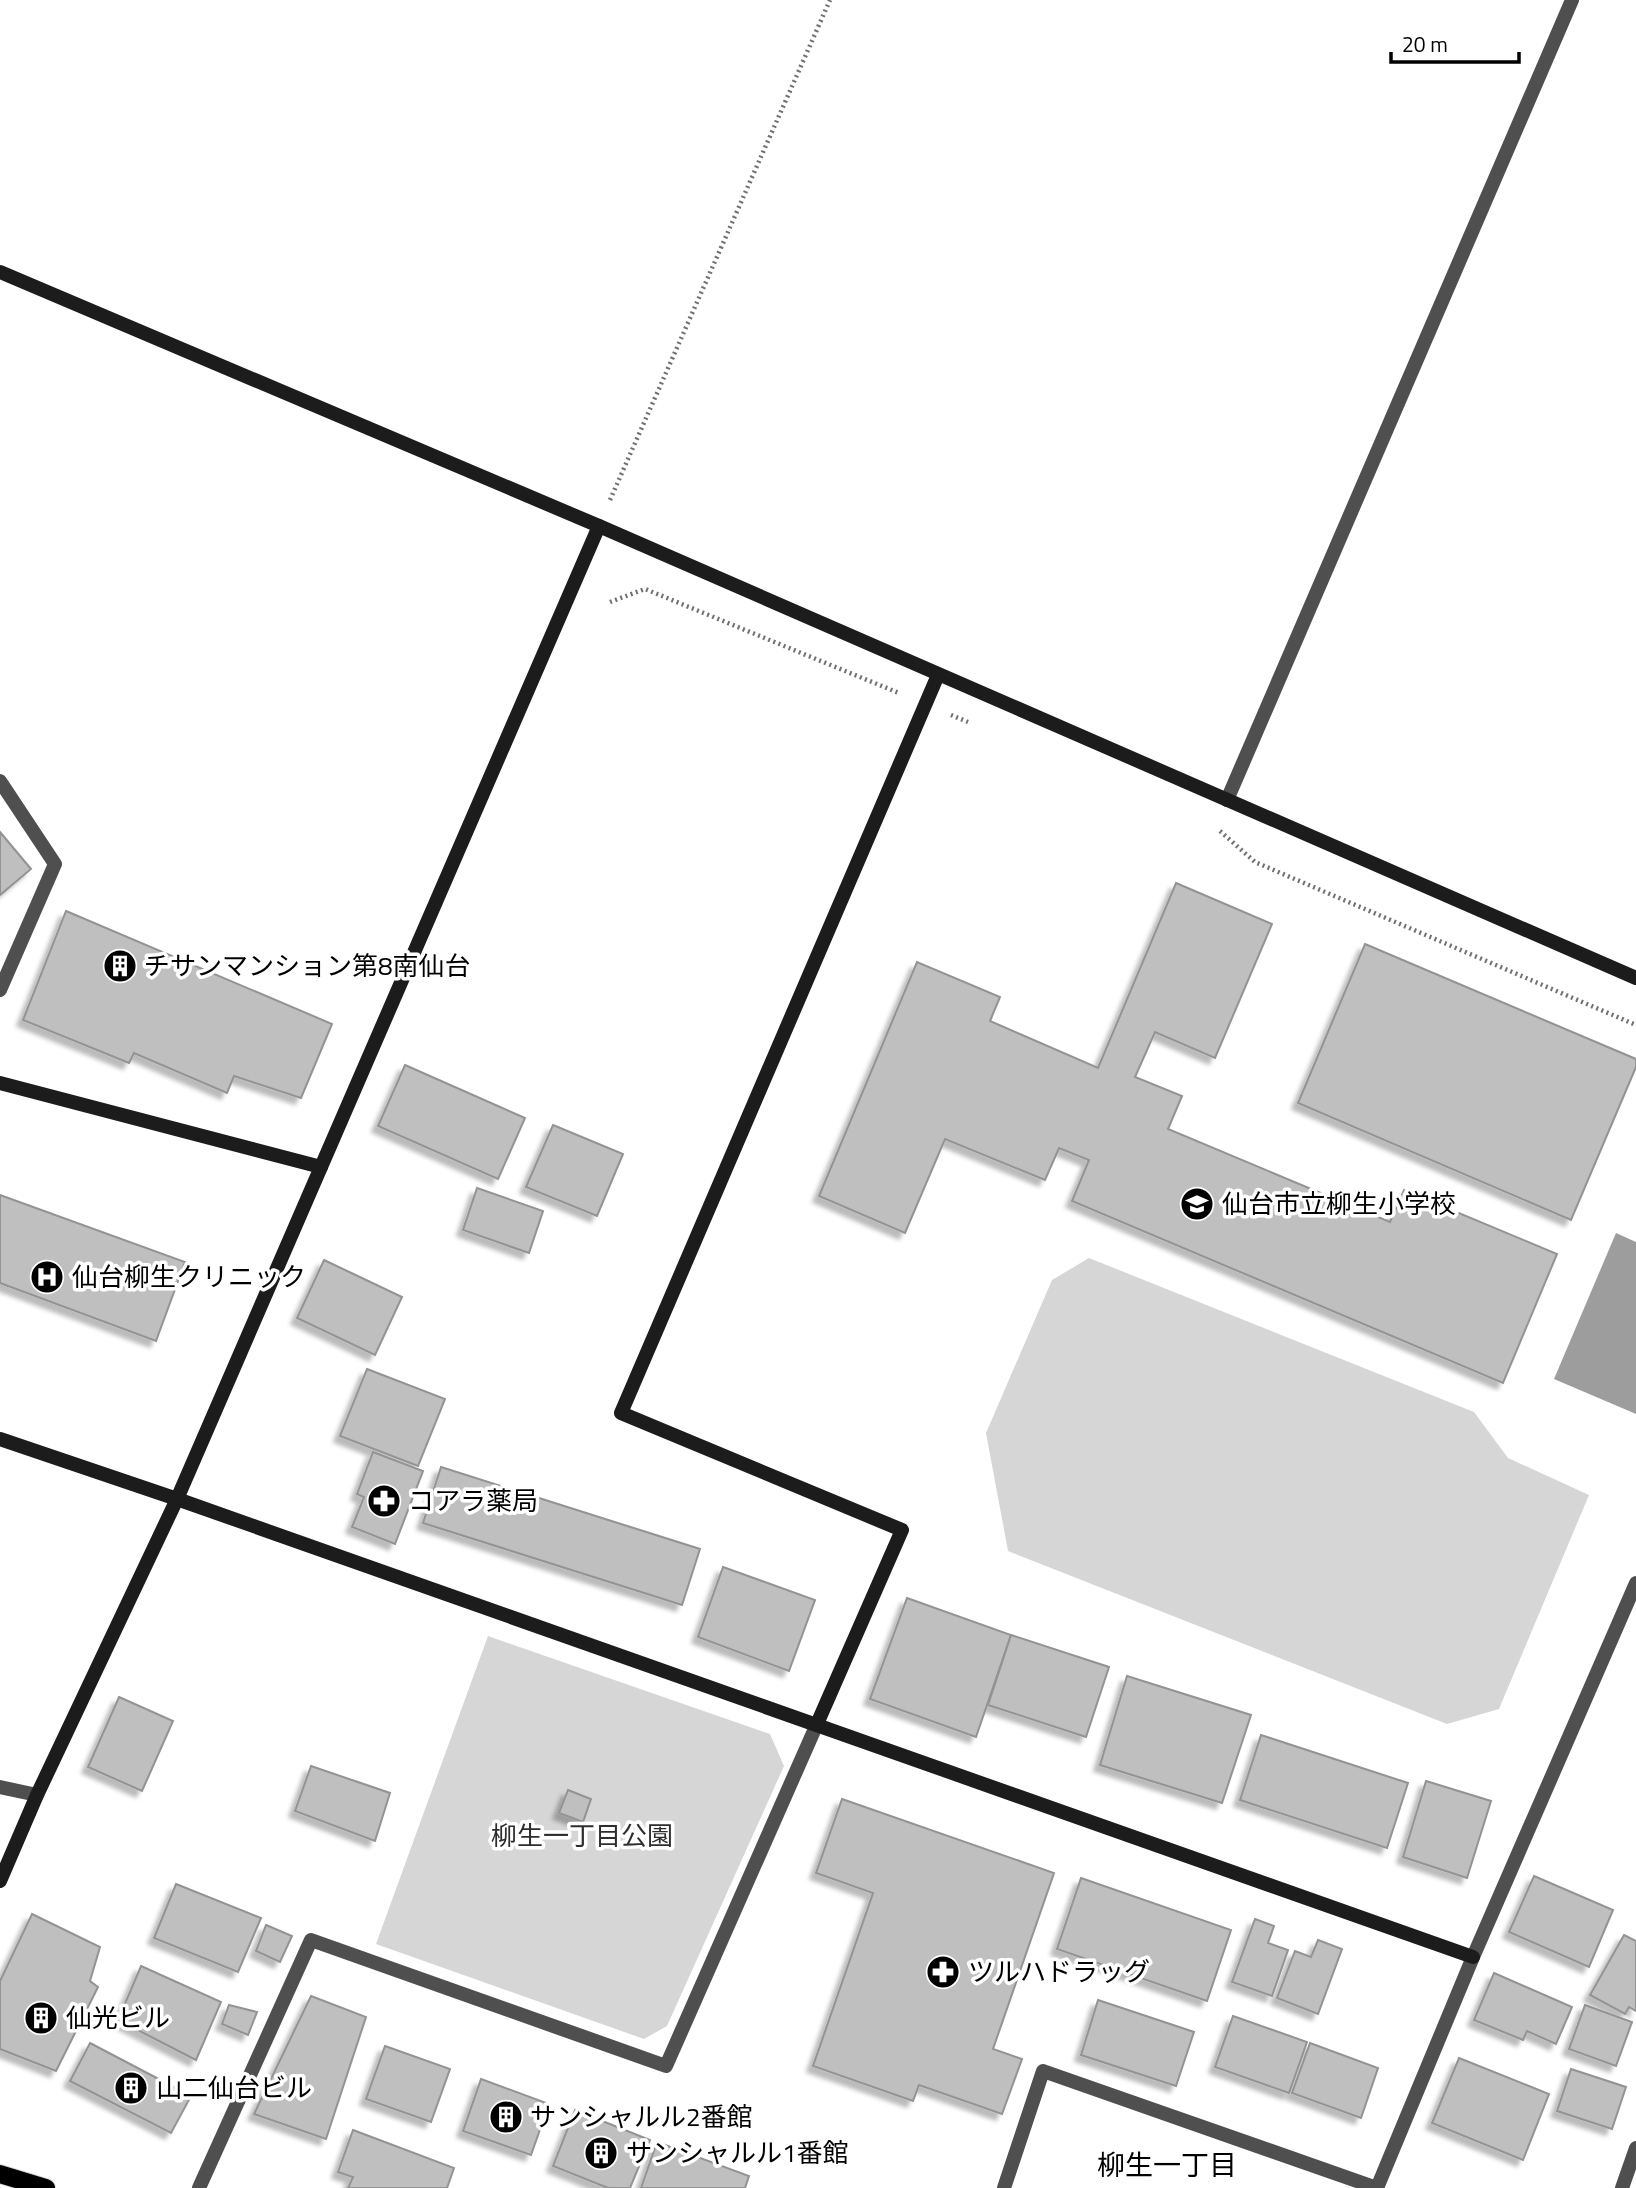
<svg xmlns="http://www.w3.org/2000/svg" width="1636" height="2188" viewBox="0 0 1636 2188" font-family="'Titillium Web','Noto Sans JP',sans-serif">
	<defs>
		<filter id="shadow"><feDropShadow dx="-6" dy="6" stdDeviation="2" flood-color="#0004"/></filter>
	</defs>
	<rect width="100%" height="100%" fill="#fff"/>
	<g fill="#d6d6d6">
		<path d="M1089,1258L1474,1412L1508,1458L1589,1495L1499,1709L1447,1724L1008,1551L986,1433L1052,1280Z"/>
		<path d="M488,1636L770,1734L784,1766L667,2026L644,2039L376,1944Z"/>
	</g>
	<path fill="#9d9d9d" d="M1616,1233L1636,1242V1414L1554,1379Z"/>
	<g fill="#bfbfbf" stroke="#939393" stroke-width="2" filter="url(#shadow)">
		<path d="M0,832L31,869L0,895Z"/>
		<path d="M1176,883L1272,924L1215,1058L1155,1032L1135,1077L1182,1096L1168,1129L1390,1222L1404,1190L1557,1254L1503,1383L1072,1201L1089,1160L1059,1148L1045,1180L945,1139L905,1233L819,1196L917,962L1000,997L990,1021L1098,1068Z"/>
		<path d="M66,911L332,1024L301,1098L234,1076L227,1093L134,1053L129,1063L23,1020Z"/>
		<path d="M1365,944L1636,1059V1067L1571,1220L1298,1103Z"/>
		<path d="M405,1065L525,1118L498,1179L378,1126Z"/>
		<path d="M553,1125L623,1154L597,1216L526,1187Z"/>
		<path d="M477,1188L543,1211L529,1253L463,1230Z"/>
		<path d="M0,1195L185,1262L156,1341L0,1283Z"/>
		<path d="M324,1260L402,1297L375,1355L297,1318Z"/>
		<path d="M367,1369L445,1399L418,1466L340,1436Z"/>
		<path d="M373,1452L423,1471L395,1544L352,1527L364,1497L357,1494Z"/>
		<path d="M441,1467L700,1549L682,1605L423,1523Z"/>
		<path d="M723,1567L815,1600L789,1671L698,1637Z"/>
		<path d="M907,1598L1011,1635L976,1737L870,1699Z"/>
		<path d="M1011,1635L1109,1667L1086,1737L988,1705Z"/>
		<path d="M1127,1676L1251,1715L1222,1803L1100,1765Z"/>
		<path d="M119,1697L173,1721L142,1791L88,1767Z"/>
		<path d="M1261,1735L1408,1783L1387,1848L1240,1800Z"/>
		<path d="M311,1766L390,1793L375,1841L295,1811Z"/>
		<path d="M1426,1781L1491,1801L1467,1878L1403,1857Z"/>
		<path d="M568,1790L591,1799L583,1822L559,1813Z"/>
		<path d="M842,1799L1054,1873L993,2049L1022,2059L1002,2114L919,2085L913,2101L813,2066L873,1893L816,1873Z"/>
		<path d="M1534,1876L1613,1910L1589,1967L1509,1932Z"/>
		<path d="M1081,1878L1231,1930L1207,2001L1057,1949Z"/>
		<path d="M176,1884L261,1918L238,1972L154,1938Z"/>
		<path d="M32,1914L100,1947L90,1981L98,1987L56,2071L0,2049V1981Z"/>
		<path d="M1255,1919L1274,1926L1268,1943L1288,1950L1272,1996L1232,1982Z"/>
		<path d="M266,1925L292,1936L280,1962L256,1951Z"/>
		<path d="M1624,1935L1636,1941V2011L1629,2007L1625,2014L1590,1995Z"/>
		<path d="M1318,1940L1342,1949L1318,2014L1277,1998L1295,1951L1311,1957Z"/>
		<path d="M141,1966L221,2002L196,2060L118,2020Z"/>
		<path d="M1494,1973L1572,2007L1556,2044L1527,2031L1523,2040L1474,2020Z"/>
		<path d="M311,1996L366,2017L326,2139L254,2114Z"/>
		<path d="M1098,2000L1194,2032L1176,2086L1081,2055Z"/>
		<path d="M229,2005L257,2012L248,2035L222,2024Z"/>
		<path d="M1585,2005L1632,2022L1616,2066L1569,2049Z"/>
		<path d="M1233,2016L1307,2042L1289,2093L1215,2067Z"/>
		<path d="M90,2043L191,2096L171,2133L70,2081Z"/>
		<path d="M1310,2043L1378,2068L1361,2118L1292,2093Z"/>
		<path d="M385,2046L450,2069L431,2122L366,2099Z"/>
		<path d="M1459,2058L1549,2094L1523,2160L1432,2123Z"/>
		<path d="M1571,2069L1626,2087L1612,2129L1557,2111Z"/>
		<path d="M481,2079L549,2104L531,2155L463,2131Z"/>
		<path d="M575,2110L650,2140L630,2188H608L553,2166Z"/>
		<path d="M353,2130L454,2168L447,2188H348L353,2177L338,2172Z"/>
		<path d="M657,2142L749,2176L745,2188H641Z"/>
	</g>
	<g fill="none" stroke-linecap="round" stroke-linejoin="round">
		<defs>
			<path id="primary" d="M0,2174L46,2188"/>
		</defs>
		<use href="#primary" stroke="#dbdbdb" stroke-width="20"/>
		<g stroke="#717171" stroke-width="4.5" stroke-dasharray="2 3.5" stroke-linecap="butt">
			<path d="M610,500L830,0"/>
			<path d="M610,602L645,589L899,693"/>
			<path d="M951,715L968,722"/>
			<path d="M1220,831L1255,862L1636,1025"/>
		</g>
		<g stroke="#4f4f4f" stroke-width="14">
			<path d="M0,781L55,864L0,990"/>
			<path d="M1227,800L1572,0"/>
			<path d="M0,1787L37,1795"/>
			<path d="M199,2188L311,1940L666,2066L817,1724"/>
			<path d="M1004,2188L1043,2071L1377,2188"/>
			<path d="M1377,2188L1473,1957L1636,1583"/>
			<path d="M1622,2188L1636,2148"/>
		</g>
		<g stroke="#1c1c1c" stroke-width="14">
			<path d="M0,272L599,526L1636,978"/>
			<path d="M0,1083L321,1167"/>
			<path d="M0,1439L177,1499L1473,1957"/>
			<path d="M817,1724L902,1530L621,1413L938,675"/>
			<path d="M0,1881L37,1795L177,1499L599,526"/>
		</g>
		<use href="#primary" stroke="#000" stroke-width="18"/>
	</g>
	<defs>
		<symbol id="building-disc" viewBox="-11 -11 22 22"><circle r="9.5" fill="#000" stroke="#fff"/><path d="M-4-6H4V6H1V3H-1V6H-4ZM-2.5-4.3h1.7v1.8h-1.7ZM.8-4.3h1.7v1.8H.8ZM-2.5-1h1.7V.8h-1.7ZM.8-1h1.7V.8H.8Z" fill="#fff"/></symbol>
		<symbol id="school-disc" viewBox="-11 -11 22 22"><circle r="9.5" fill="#000" stroke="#fff"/><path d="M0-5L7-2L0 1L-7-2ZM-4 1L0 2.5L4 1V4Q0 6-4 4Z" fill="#fff"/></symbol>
		<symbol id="hospital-disc" viewBox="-11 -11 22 22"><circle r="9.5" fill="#000" stroke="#fff"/><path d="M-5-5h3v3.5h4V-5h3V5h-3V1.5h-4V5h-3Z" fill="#fff"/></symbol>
		<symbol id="pharmacy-disc" viewBox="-11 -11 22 22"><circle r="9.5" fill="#000" stroke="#fff"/><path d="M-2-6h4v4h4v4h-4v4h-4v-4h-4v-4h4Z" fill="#fff"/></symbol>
	</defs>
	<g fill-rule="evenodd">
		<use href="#building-disc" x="101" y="947" width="38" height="38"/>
		<use href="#school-disc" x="1178" y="1185" width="38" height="38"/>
		<use href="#hospital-disc" x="28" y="1258" width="38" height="38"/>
		<use href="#pharmacy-disc" x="365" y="1482" width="38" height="38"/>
		<use href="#pharmacy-disc" x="924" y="1953" width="38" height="38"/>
		<use href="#building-disc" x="22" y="1999" width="38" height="38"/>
		<use href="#building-disc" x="112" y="2069" width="38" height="38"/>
		<use href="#building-disc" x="487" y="2098" width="38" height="38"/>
		<use href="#building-disc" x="582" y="2134" width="38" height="38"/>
	</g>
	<g text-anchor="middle" stroke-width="7" stroke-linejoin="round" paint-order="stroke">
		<g font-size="26" fill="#000" stroke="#fff" text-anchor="start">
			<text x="144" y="975">チサンマンション第8南仙台</text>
			<text x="1222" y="1213">仙台市立柳生小学校</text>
			<text x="72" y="1286">仙台柳生クリニック</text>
			<text x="408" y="1510">コアラ薬局</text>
			<text x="968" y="1981">ツルハドラッグ</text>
			<text x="66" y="2027">仙光ビル</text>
			<text x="156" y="2097">山二仙台ビル</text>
			<text x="530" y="2126">サンシャルル2番館</text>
			<text x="626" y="2162">サンシャルル1番館</text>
		</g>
		<g font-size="26" fill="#2d2d2d" stroke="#fff">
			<text x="582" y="1845">柳生一丁目公園</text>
		</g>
		<g font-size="28" fill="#000" stroke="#fff">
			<text x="1167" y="2175">柳生一丁目</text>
		</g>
	</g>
	<path d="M1391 52v10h128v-10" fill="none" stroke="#000000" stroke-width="3.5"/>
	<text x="1402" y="52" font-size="21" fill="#000000" stroke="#ffffff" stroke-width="5" paint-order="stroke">20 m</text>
</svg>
